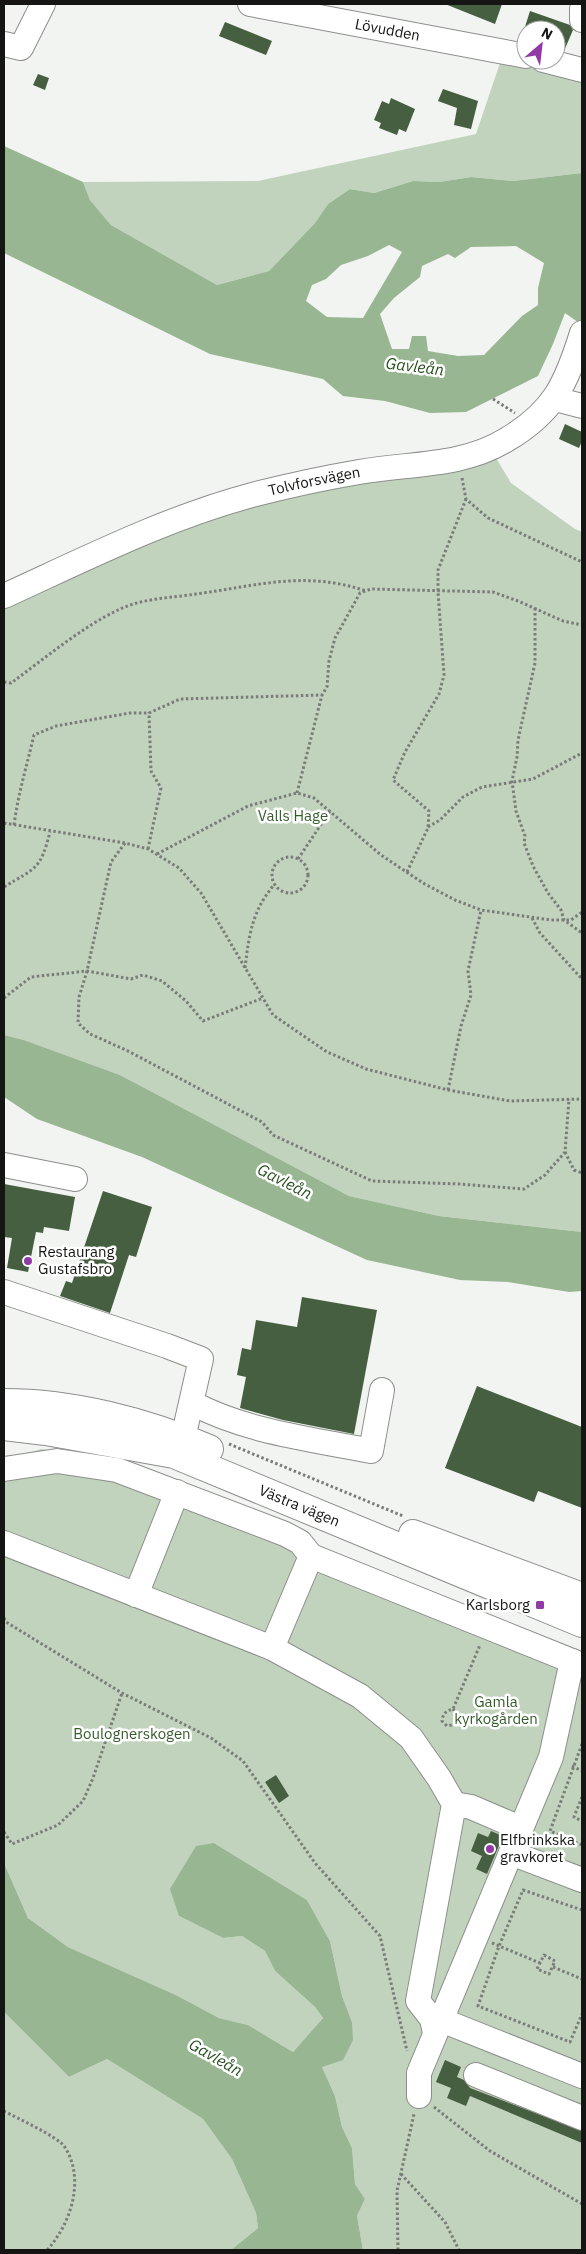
<svg xmlns="http://www.w3.org/2000/svg" width="586" height="2254" viewBox="0 0 586 2254" font-family="'IBM Plex Sans',sans-serif">
	<rect width="100%" height="100%" fill="#f1f4f0"/>
	<g fill="#c1d3bd">
		<path d="M502,57L582,79V173L513,181L471,177L439,182L413,181L374,193L350,189L328,204L315,223L269,271L217,285L111,225L90,200L83,182L258,181L476,134Z"/>
		<path d="M493,453L511,483L575,529L582,532V1232L439,1216L349,1196L120,1075L24,1040L4,1035V596L158,527Z"/>
		<path d="M41,1449L119,1463L582,1653V2250H363L357,2216L365,2199L355,2184L352,2148L342,2127L335,2096L322,2067L352,2022L342,1996L330,1941L307,1900L214,1843L179,1916L223,1938L242,1936L265,1951L275,1971L315,2007L323,2018L293,2052L248,2025L219,2018L176,1995L68,1947L28,1918L4,1863V1461Z"/>
		<path d="M4,2012L69,2077L107,2059L203,2119L232,2159L256,2213L258,2228L231,2250H4Z"/>
	</g>
	<g fill="#99b692" fill-rule="evenodd">
		<path d="M4,146L83,182L90,200L111,225L217,285L269,271L315,223L328,204L350,189L374,193L413,181L439,182L471,177L513,181L582,173V325L565,313L553,344L538,376L466,412L430,413L385,401L343,396L323,379L210,354L4,253ZM389,245L402,252L363,318L327,317L306,301L312,285L326,279L341,265L368,256ZM516,246L544,263L538,288V305L522,316L484,355L458,356L428,351L426,336H412L409,349H392L380,314L394,298L420,277L422,266L448,254L455,258L471,247Z"/>
		<path d="M4,1035L24,1040L120,1075L349,1196L439,1216L582,1232V1291L569,1292L508,1282L460,1280L367,1260L142,1157L37,1119L4,1097Z"/>
		<path d="M214,1843L307,1900L330,1941L342,1996L352,2022L353,2040L343,2060L322,2067L335,2096L342,2127L352,2148L355,2184L365,2199L357,2216L363,2250H231L258,2228L256,2213L232,2159L203,2119L107,2059L69,2077L4,2012V1863L28,1918L68,1947L176,1995L219,2018L248,2025L293,2052L323,2018L315,2007L275,1971L265,1951L242,1936L223,1938L179,1916L170,1889L196,1846Z"/>
	</g>
	<g fill="#465f40">
		<path d="M445,4H502L495,24Z"/>
		<path d="M530,11L570,25L573,30L564,51L556,49V30H524Z"/>
		<path d="M225,22L272,41L266,55L219,36Z"/>
		<path d="M38,74L49,78L45,90L33,85Z"/>
		<path d="M443,89L478,101L471,129L454,125L457,108L438,101Z"/>
		<path d="M391,98L415,109L406,132L399,129L397,135L379,128L381,123L374,120L382,101L389,104Z"/>
		<path d="M565,424L582,432V441L579,448L559,439Z"/>
		<path d="M4,1184L75,1197L69,1231L44,1227L43,1233L36,1232L28,1272L7,1268L12,1238L4,1237Z"/>
		<path d="M103,1191L152,1207L136,1257L129,1255L110,1313L60,1296L66,1281L72,1283Z"/>
		<path d="M302,1297L377,1310L354,1434L283,1420L240,1408L246,1377L237,1375L242,1348L251,1350L256,1320L297,1327Z"/>
		<path d="M477,1386L582,1427V1508L538,1491L534,1502L445,1468Z"/>
		<path d="M276,1775L289,1796L279,1803L265,1782Z"/>
		<path d="M491,1831L503,1836L487,1874L476,1869L482,1856L471,1851L478,1833L488,1837Z"/>
		<path d="M445,2060L461,2067L457,2077L464,2080L470,2088L582,2131V2143L470,2096L466,2106L447,2098L451,2088L436,2082Z"/>
	</g>
	<g fill="none" stroke-linecap="round" stroke-linejoin="round">
		<defs>
			<g id="minor">
				<path id="s1" d="M250,4L526,56"/>
				<path d="M582,9V20"/>
				<path d="M4,44L21,48L43,4"/>
				<path d="M543,60L582,70"/>
				<path d="M555,399L582,406"/>
				<path id="s2" d="M4,596C85,559 166,518 252,495C287,486 324,478 359,472C409,463 462,467 506,440C554,412 566,384 582,333"/>
				<path d="M4,1165L75,1179"/>
				<path d="M4,1292L167,1346L201,1359L186,1425L174,1454"/>
				<path d="M192,1403C247,1432 311,1439 371,1451L382,1390"/>
				<path d="M4,1469L57,1461L117,1470L285,1534L300,1542L311,1556L582,1665"/>
				<path d="M4,1543L272,1648L360,1696L411,1738L439,1778L454,1804L418,2001L432,2019L435,2033"/>
				<path d="M136,1595L177,1492"/>
				<path d="M272,1648L311,1556"/>
				<path d="M454,1804L471,1807L520,1828"/>
				<path d="M511,1853L582,1880"/>
				<path d="M441,2020L582,2076"/>
				<path d="M476,2075L582,2118"/>
				<path d="M419,2096V2073L551,1757L572,1661"/>
			</g>
			<g id="major">
				<path d="M4,1403C73,1403 146,1422 209,1449"/>
				<path id="s3" d="M4,1426L46,1431L174,1454L582,1623"/>
				<path d="M413,1534L582,1597"/>
			</g>
		</defs>
		<use href="#minor" stroke="#8b8f8a" stroke-width="26"/>
		<use href="#major" stroke="#8b8f8a" stroke-width="30"/>
		<g stroke="#7a7c79" stroke-width="3" stroke-dasharray="2.5 2.5" stroke-linecap="butt">
			<path d="M493,399L515,413"/>
			<path d="M462,478L466,499L488,518L582,562"/>
			<path d="M535,608V663L518,740L517,757L512,781L516,811L525,836L524,843L533,866L548,893L561,910L564,920L582,933"/>
			<path d="M4,682L11,683C44,659 82,627 118,610C142,598 171,598 196,594C256,586 305,570 366,591"/>
			<path d="M297,793L322,695"/>
			<path d="M4,823L125,843L148,849L179,868L201,893L273,1015L327,1052L366,1069L448,1090L510,1101L582,1099"/>
			<path d="M14,825C18,794 27,765 34,735L56,726L130,713H149"/>
			<path d="M428,827L440,820L463,797L482,787L533,779L582,753"/>
			<path d="M125,843L111,862L87,971L79,997L78,1023L90,1034L126,1050L262,1122L273,1135L372,1181L459,1184L524,1189L545,1175L565,1152L569,1099"/>
			<path d="M148,849L161,788L151,771L149,713L180,699L322,695L327,687L329,661L335,638L360,593L371,589L493,592L518,601L563,621L582,625"/>
			<path d="M157,854L248,806L297,793L314,798L381,855L423,883L455,900L481,910L551,920H571L582,912"/>
			<circle cx="290" cy="875" r="18"/>
			<path d="M298,859L330,811"/>
			<path d="M407,872L428,828L429,811L393,780L405,752L439,694L444,675L438,592V570L466,499"/>
			<path d="M4,887C36,867 40,871 50,832"/>
			<path d="M532,918L540,933L582,979"/>
			<path d="M245,968C249,935 252,911 274,885"/>
			<path d="M4,998L31,977L87,971L131,979L143,975L162,981L186,1001L203,1021L263,998"/>
			<path d="M448,1090L461,1026L471,995L468,971L481,910"/>
			<path d="M565,1152L574,1170L582,1173"/>
			<path d="M229,1444L403,1516"/>
			<path d="M4,1618L6,1622L122,1693L211,1738L243,1761L315,1863L380,1936L407,2051"/>
			<path d="M453,1709L458,1716C456,1723 454,1725 447,1726L442,1721C443,1713 446,1711 453,1709L480,1645"/>
			<path d="M582,1744L550,1831L582,1845"/>
			<path d="M572,1766L582,1771"/>
			<path d="M582,1797L574,1817L582,1821"/>
			<path d="M4,1832L12,1844L58,1825L83,1801L93,1778L122,1693"/>
			<path d="M582,1910L523,1890L499,1946L478,2006L570,2042L582,2014"/>
			<path d="M492,1943L540,1963"/>
			<path d="M544,1955L555,1961L549,1974L537,1969Z"/>
			<path d="M553,1967L582,1979"/>
			<path d="M434,2107L490,2151L582,2204"/>
			<path d="M4,2111C15,2117 58,2137 64,2146C86,2178 71,2224 47,2250"/>
			<path d="M401,2174L445,2222L459,2250"/>
			<path d="M398,2250L397,2191L414,2114"/>
		</g>
		<use href="#minor" stroke="#fff" stroke-width="24"/>
		<use href="#major" stroke="#fff" stroke-width="28"/>
	</g>
	<g fill="#9139a5" stroke="#fff" stroke-width="2">
		<circle cx="28" cy="1261" r="5"/>
		<rect x="535" y="1600" width="10" height="10" rx="2.5"/>
		<circle cx="490" cy="1849" r="5"/>
	</g>
	<g text-anchor="middle" stroke-width="5" stroke-linejoin="round" paint-order="stroke">
		<g font-size="15" fill="#151614" stroke="#fff">
			<text dy="5" stroke="none"><textPath href="#s1" startOffset="140">Lövudden</textPath></text>
			<text dy="5" stroke="none"><textPath href="#s2" startOffset="332">Tolvforsvägen</textPath></text>
			<text dy="5" stroke="none"><textPath href="#s3" startOffset="308">Västra vägen</textPath></text>
		</g>
		<g font-size="15" fill="#355d2c" stroke="#fff">
			<text x="293" y="821">Valls Hage</text>
			<text x="496" y="1707">Gamla<tspan x="496" dy="17">kyrkogården</tspan></text>
			<text x="132" y="1739">Boulognerskogen</text>
		</g>
		<g font-size="15" fill="#151614" stroke="#fff" text-anchor="start">
			<text x="38" y="1257">Restaurang<tspan x="38" dy="17">Gustafsbro</tspan></text>
			<text x="530" y="1610" text-anchor="end">Karlsborg</text>
			<text x="500" y="1845">Elfbrinkska<tspan x="500" dy="17">gravkoret</tspan></text>
		</g>
		<g font-size="16" font-style="italic" fill="#28501f" stroke="#fff">
			<text transform="translate(415 366) rotate(7)" y="6">Gavleån</text>
			<text transform="translate(285 1181) rotate(27)" y="6">Gavleån</text>
			<text transform="translate(216 2057) rotate(30)" y="6">Gavleån</text>
		</g>
	</g>
	<rect width="586" height="2254" fill="none" stroke="#151614" stroke-width="10"/>
	<g transform="translate(541 45) rotate(28)"><circle r="24" fill="#ffffff" stroke="#a1a2a1"/>
	<path d="M0-4L9 19L0 12L-9 19Z" fill="#9139a5"/>
	<text y="-8" font-size="14" font-weight="bold" text-anchor="middle" fill="#151614">N</text>
	</g>
</svg>
